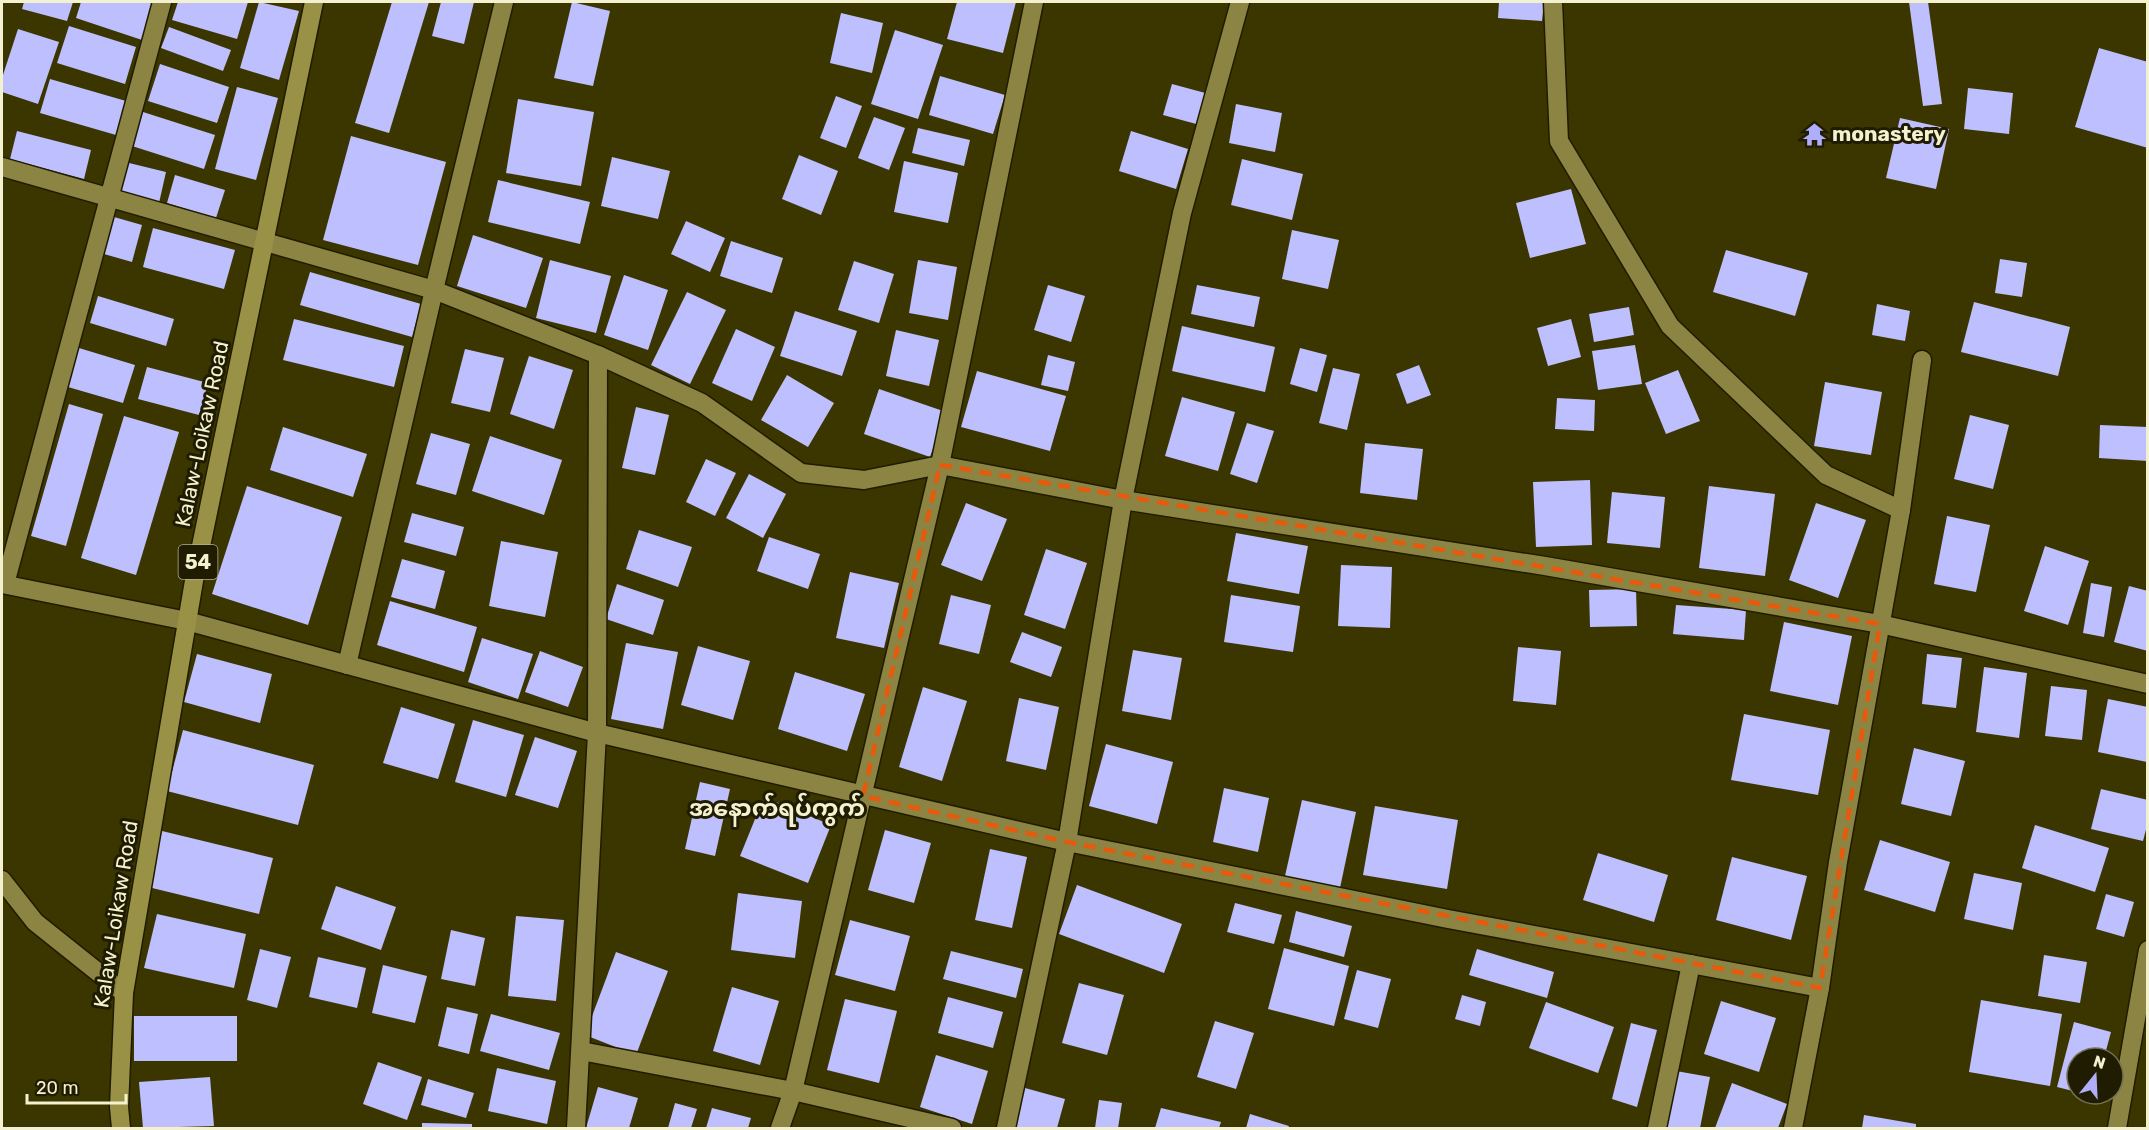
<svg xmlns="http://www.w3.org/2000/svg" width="2149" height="1130" viewBox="0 0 2149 1130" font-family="Rubik,'Noto Sans Myanmar',sans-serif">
	<rect width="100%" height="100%" fill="#3b3500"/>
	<g fill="#bebffe">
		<path d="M24,2H73L67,21L22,9Z"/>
		<path d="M81,2H155L142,40L76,18Z"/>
		<path d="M178,2H248L237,39L172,20Z"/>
		<path d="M259,2L299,11L279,80L240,68Z"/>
		<path d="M392,2H429L389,133L355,123Z"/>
		<path d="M441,2H474L464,44L432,36Z"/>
		<path d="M572,2L610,11L593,86L554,78Z"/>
		<path d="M957,2H1016L1003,53L947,39Z"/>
		<path d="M1499,2H1544L1542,21L1498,18Z"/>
		<path d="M1909,2H1928L1942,104L1923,106Z"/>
		<path d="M841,13L883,23L872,73L830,63Z"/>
		<path d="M69,26L136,47L125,84L57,63Z"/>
		<path d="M169,27L231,50L223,71L161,48Z"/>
		<path d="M18,29L59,42L38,104L2,92V78Z"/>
		<path d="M895,30L943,45L918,119L871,104Z"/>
		<path d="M2099,48L2148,62V148L2075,127Z"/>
		<path d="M160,64L229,87L217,123L148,101Z"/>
		<path d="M940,76L1005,95L993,134L929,115Z"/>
		<path d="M50,79L126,101L116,135L40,113Z"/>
		<path d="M1172,84L1209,94L1200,125L1163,115Z"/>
		<path d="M237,87L278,98L256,180L215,169Z"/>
		<path d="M1968,88L2013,93L2009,134L1964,129Z"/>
		<path d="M836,96L862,106L846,148L820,138Z"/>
		<path d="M518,99L594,112L581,186L506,173Z"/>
		<path d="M1236,104L1282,113L1275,152L1229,143Z"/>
		<path d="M143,112L215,135L204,169L132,146Z"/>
		<path d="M874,117L905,128L889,170L858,158Z"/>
		<path d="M1900,118L1949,129L1936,189L1886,178Z"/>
		<path d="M918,128L970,140L964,166L912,153Z"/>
		<path d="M17,131L91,150L84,179L10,159Z"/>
		<path d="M1131,131L1188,149L1176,189L1119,171Z"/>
		<path d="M351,136L446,162L418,265L323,240Z"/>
		<path d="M799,155L838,171L821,215L782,199Z"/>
		<path d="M612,157L670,171L658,219L601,206Z"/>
		<path d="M1242,159L1303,174L1292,220L1231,205Z"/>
		<path d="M904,161L958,173L948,223L894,212Z"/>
		<path d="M125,162L166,172L159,203L118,193Z"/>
		<path d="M175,175L225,190L216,218L167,203Z"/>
		<path d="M498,180L590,202L580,244L488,222Z"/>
		<path d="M1571,189L1586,244L1530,258L1516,203Z"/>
		<path d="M114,217L142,225L132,262L104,254Z"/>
		<path d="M686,221L725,238L710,272L671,254Z"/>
		<path d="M153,228L235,250L224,289L143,267Z"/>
		<path d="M1292,230L1339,240L1328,289L1282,279Z"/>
		<path d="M473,235L543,258L526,308L457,286Z"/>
		<path d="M731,241L783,258L772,293L720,276Z"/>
		<path d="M1726,250L1808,273L1795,316L1713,292Z"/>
		<path d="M2000,259L2027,263L2022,297L1995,293Z"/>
		<path d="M550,260L611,276L596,333L536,318Z"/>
		<path d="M918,260L957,267L948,320L909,313Z"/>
		<path d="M854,261L894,274L879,323L838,310Z"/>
		<path d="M310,272L421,304L412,337L300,305Z"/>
		<path d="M624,275L668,290L648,350L604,335Z"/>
		<path d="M1048,285L1085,296L1071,342L1034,330Z"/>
		<path d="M1197,285L1260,297L1254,327L1191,314Z"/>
		<path d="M687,292L726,310L690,384L651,365Z"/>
		<path d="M98,296L174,319L166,346L90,323Z"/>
		<path d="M1974,302L2070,327L2058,376L1961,352Z"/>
		<path d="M1877,304L1910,311L1905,341L1872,335Z"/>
		<path d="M1629,307L1634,335L1594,342L1589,314Z"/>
		<path d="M795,311L857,331L842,376L780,356Z"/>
		<path d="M294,319L404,346L394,387L283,360Z"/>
		<path d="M1571,319L1581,357L1548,366L1537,328Z"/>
		<path d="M1182,326L1275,347L1265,392L1172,371Z"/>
		<path d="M736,329L775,347L752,401L712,383Z"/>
		<path d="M896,330L939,340L929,386L886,376Z"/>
		<path d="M1635,345L1642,384L1598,390L1592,351Z"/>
		<path d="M79,348L135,365L123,403L68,387Z"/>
		<path d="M1300,348L1327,355L1317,392L1290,384Z"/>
		<path d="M465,349L504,358L490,412L451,403Z"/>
		<path d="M1048,355L1075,362L1068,391L1041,385Z"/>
		<path d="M529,356L573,370L554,429L510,414Z"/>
		<path d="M1419,365L1431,395L1407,404L1396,374Z"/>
		<path d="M147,367L208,383L199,415L138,399Z"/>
		<path d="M1333,368L1360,374L1347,430L1319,423Z"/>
		<path d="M1678,370L1700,421L1666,434L1645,383Z"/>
		<path d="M977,371L1066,396L1050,451L961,427Z"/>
		<path d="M787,375L834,403L808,447L761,420Z"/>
		<path d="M1825,382L1882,392L1871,455L1814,446Z"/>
		<path d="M879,389L946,412L930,457L864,434Z"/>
		<path d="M1182,397L1235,412L1218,471L1165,456Z"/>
		<path d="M1557,398L1595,400L1594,431L1555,429Z"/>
		<path d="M69,404L103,414L66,546L31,536Z"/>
		<path d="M636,407L669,415L655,475L622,468Z"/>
		<path d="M1970,415L2009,425L1993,489L1954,479Z"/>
		<path d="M124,416L179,432L136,575L81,558Z"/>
		<path d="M1247,423L1274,431L1257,483L1230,474Z"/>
		<path d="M2100,425L2148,427V461L2099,458Z"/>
		<path d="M283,427L367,454L353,497L270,470Z"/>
		<path d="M431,433L470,444L456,495L416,484Z"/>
		<path d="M490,436L562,460L544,515L472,491Z"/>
		<path d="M1365,443L1423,449L1417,500L1360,493Z"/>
		<path d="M706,459L736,473L715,516L686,502Z"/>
		<path d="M749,474L786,494L763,538L726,518Z"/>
		<path d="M1590,480L1592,545L1536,547L1533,482Z"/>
		<path d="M247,486L342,517L308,625L212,594Z"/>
		<path d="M1709,486L1775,494L1765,576L1699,568Z"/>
		<path d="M1612,492L1665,497L1660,548L1607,543Z"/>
		<path d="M966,503L1007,519L982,581L941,565Z"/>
		<path d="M1816,503L1866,520L1838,598L1789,580Z"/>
		<path d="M412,513L464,527L456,556L404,542Z"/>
		<path d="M1947,516L1990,525L1976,592L1934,584Z"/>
		<path d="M639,530L692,547L678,587L626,569Z"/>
		<path d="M1236,533L1308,546L1299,594L1227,581Z"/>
		<path d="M769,537L820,554L808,589L757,571Z"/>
		<path d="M501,541L558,552L545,617L489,606Z"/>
		<path d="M2045,546L2089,561L2068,625L2024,611Z"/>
		<path d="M1046,549L1087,563L1065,629L1024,615Z"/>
		<path d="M402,559L445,571L435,609L391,597Z"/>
		<path d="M1341,565L1392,567L1390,628L1338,626Z"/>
		<path d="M850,572L899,583L884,648L836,638Z"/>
		<path d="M2091,583L2112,587L2104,637L2083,633Z"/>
		<path d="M617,584L664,600L653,635L606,619Z"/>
		<path d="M2129,586L2148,591V651L2114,642Z"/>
		<path d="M1636,589L1637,626L1590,627L1589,590Z"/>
		<path d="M951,595L991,605L979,654L939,644Z"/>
		<path d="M1231,595L1300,606L1293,652L1224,642Z"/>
		<path d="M390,601L477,627L464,672L377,645Z"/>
		<path d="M1676,605L1746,610L1744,640L1673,634Z"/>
		<path d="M1784,622L1852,636L1838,705L1770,691Z"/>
		<path d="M1022,632L1062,647L1051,677L1010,662Z"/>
		<path d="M482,638L533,654L518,699L468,682Z"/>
		<path d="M626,643L678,652L663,729L611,719Z"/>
		<path d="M698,646L750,661L733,720L681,705Z"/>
		<path d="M1518,647L1561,651L1556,705L1513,701Z"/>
		<path d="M1133,650L1182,658L1171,720L1122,711Z"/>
		<path d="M540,651L583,667L568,707L525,692Z"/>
		<path d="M197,654L272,674L260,723L184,702Z"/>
		<path d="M1927,654L1962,658L1956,708L1922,704Z"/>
		<path d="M1984,667L2027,673L2019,738L1976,732Z"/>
		<path d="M795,672L865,694L847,751L778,729Z"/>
		<path d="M2051,686L2087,690L2082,740L2045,736Z"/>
		<path d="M923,687L967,701L942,781L899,767Z"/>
		<path d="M1019,698L1059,707L1046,770L1006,761Z"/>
		<path d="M2108,699L2148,707L2147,762L2098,752Z"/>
		<path d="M401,707L455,724L438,779L383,763Z"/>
		<path d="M1744,714L1830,730L1818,795L1731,780Z"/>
		<path d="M473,720L524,735L506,797L455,782Z"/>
		<path d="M183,730L314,765L298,825L167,791Z"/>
		<path d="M535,737L577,751L558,808L515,795Z"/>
		<path d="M1106,744L1173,762L1157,824L1089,806Z"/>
		<path d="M1914,748L1965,761L1951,816L1901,804Z"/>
		<path d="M700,782L730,789L715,856L685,849Z"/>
		<path d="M1224,788L1269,798L1258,852L1213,842Z"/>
		<path d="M2101,789L2148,800V822L2143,841L2091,829Z"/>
		<path d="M764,797L831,825L808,883L740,856Z"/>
		<path d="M1302,800L1356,812L1340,888L1285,876Z"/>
		<path d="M1375,806L1458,820L1447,889L1363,875Z"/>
		<path d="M2035,825L2109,848L2095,892L2022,868Z"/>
		<path d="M885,830L931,843L914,903L868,890Z"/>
		<path d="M162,831L273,858L259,914L148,887Z"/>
		<path d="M1880,840L1950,862L1935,912L1864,890Z"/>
		<path d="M990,849L1027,857L1012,928L975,920Z"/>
		<path d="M1598,853L1668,875L1654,922L1583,900Z"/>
		<path d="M1732,857L1807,876L1791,940L1716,920Z"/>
		<path d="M1974,873L2022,883L2013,930L1964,919Z"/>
		<path d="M1077,885L1182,924L1164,973L1059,934Z"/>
		<path d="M336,886L396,907L381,950L321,929Z"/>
		<path d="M738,893L802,901L795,958L731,950Z"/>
		<path d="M2106,894L2134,902L2124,937L2096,929Z"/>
		<path d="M1235,903L1282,915L1274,944L1227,932Z"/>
		<path d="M1296,911L1352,926L1344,957L1289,942Z"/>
		<path d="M157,914L246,934L234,988L144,968Z"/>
		<path d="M516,916L564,920L556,1001L508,996Z"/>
		<path d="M850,920L910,936L895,991L835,975Z"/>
		<path d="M451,930L485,938L475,986L441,979Z"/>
		<path d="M1284,948L1349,966L1334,1026L1268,1009Z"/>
		<path d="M260,949L291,957L277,1008L247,1000Z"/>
		<path d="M1477,949L1554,972L1547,998L1469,975Z"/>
		<path d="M951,951L1023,969L1016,998L943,979Z"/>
		<path d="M616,952L668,971L636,1055L585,1035Z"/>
		<path d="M2044,955L2087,962L2080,1003L2038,996Z"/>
		<path d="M318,957L366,968L357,1008L309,997Z"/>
		<path d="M383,965L427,976L415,1023L372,1013Z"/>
		<path d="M1357,970L1391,979L1378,1028L1344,1019Z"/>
		<path d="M1079,983L1124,995L1107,1055L1062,1043Z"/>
		<path d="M732,987L779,1001L760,1065L713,1051Z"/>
		<path d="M1462,995L1486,1002L1480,1026L1455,1019Z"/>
		<path d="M948,997L1003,1012L993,1048L938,1033Z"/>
		<path d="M845,999L897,1011L879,1083L827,1070Z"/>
		<path d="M1981,1000L2062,1014L2050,1086L1969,1072Z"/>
		<path d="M1721,1001L1776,1018L1759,1072L1704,1054Z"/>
		<path d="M1546,1002L1614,1027L1598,1073L1529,1048Z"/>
		<path d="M447,1007L478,1014L469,1054L438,1046Z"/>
		<path d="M491,1014L560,1033L549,1070L480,1051Z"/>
		<rect x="134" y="1016" width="103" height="45"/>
		<path d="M1215,1021L1254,1033L1236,1089L1197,1077Z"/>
		<path d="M2074,1022L2111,1032L2104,1058H2077V1092L2057,1087Z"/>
		<path d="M1631,1023L1657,1030L1637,1107L1612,1099Z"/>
		<path d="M936,1055L988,1071L972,1124L920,1107Z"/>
		<path d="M378,1062L422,1077L407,1120L363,1104Z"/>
		<path d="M497,1068L556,1081L547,1124L488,1111Z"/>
		<path d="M1676,1071L1710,1077L1700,1128H1664Z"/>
		<path d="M210,1077L214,1126L143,1128L139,1082Z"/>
		<path d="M428,1079L474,1093L466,1118L421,1105Z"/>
		<path d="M1732,1083L1787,1104L1778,1128H1715Z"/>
		<path d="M598,1087L638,1098L629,1128H586Z"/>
		<path d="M1025,1088L1065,1099L1057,1128H1014Z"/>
		<path d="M1099,1100L1122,1103L1118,1128H1095Z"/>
		<path d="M675,1103L697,1109L691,1128H668Z"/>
		<path d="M712,1108L751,1118L748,1128H706Z"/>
		<path d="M1161,1108L1221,1122L1219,1128H1155Z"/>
		<path d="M1250,1114L1289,1126L1288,1128H1246Z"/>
		<path d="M1864,1115L1916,1124V1128H1862Z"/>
		<path d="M422,1123L472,1124V1128H422Z"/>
	</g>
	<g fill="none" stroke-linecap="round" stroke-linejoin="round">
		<defs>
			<g id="street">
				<path d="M1553,2L1559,141L1670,326L1826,475L1901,510"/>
				<path d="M2,167L434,290L598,355L702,403L801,473L864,480L940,465L1123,500L1545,566L1880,624L2148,684"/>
				<path d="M2,584L187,621L597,733L1067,842L1448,919L1820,988"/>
				<path d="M5,584L162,2"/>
				<path d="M347,665L434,290L504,2"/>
				<path d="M2,880L35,922L124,993"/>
				<path d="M581,1051L793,1091L952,1128"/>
				<path d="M576,1128L597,733L598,355"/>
				<path d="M780,1128L793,1091L940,465L1034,2"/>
				<path d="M1006,1128L1067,842L1123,500L1182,213L1240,2"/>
				<path d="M1657,1128L1691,964"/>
				<path d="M1793,1128L1820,988L1838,862L1901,510L1922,360"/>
				<path d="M2117,1128L2148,950"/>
			</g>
			<path id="primary" d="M121,1128L119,1107L124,993L195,575L314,2"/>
		</defs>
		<use href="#street" stroke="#201c00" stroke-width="21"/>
		<use href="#primary" stroke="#201c00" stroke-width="21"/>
		<use href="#street" stroke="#8b8442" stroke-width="18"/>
		<use href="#primary" stroke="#999246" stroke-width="18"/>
	</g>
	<path fill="none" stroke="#e8590c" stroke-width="4.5" stroke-dasharray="12 8" stroke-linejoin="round" d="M940,465L1880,624L1820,988L1067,842L863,796Z"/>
	<defs>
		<symbol id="temple-bare" viewBox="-9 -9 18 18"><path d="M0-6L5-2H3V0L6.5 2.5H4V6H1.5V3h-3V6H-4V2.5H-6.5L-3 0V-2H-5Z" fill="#aeaefa" stroke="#1f1c02" stroke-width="2.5" paint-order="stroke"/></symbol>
	</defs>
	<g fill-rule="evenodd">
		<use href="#temple-bare" x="1798" y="118" width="33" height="33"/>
	</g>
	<g text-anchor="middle" stroke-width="6" stroke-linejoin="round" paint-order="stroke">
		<rect fill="#1f1c02" stroke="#b4b192" stroke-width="1.5" x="178.5" y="545" width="39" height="34" rx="4.5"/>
		<g font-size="20" font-weight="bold" fill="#f4f1d0">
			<text x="198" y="569">54</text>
		</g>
		<g font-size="21" font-weight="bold" fill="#f4f1d0" stroke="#1f1c02" text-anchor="start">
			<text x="1832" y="141">monastery</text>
		</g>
		<g font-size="21" fill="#f4f1d0" stroke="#1f1c02">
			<text transform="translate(202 434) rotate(-78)" y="7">Kalaw-Loikaw Road</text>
			<text transform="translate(116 914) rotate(-81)" y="7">Kalaw-Loikaw Road</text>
		</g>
		<g font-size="24" font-weight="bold" fill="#f4f1d0" stroke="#1f1c02">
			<text x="777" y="816">အနောက်ရပ်ကွက်</text>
		</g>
	</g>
	<rect width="2149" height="1130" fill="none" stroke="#f4f1d0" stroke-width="6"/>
	<g transform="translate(2095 1076) rotate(18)"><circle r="28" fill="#1f1c02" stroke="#747154" stroke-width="1.5"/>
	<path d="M0-4.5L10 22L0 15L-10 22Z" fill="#aeaefa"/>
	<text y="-9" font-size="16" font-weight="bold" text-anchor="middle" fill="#f4f1d0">N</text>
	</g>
	<path d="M27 1094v9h99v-9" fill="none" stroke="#f4f1d0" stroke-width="3"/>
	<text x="36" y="1094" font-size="18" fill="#f4f1d0" stroke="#1f1c02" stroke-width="4.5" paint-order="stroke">20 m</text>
</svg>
